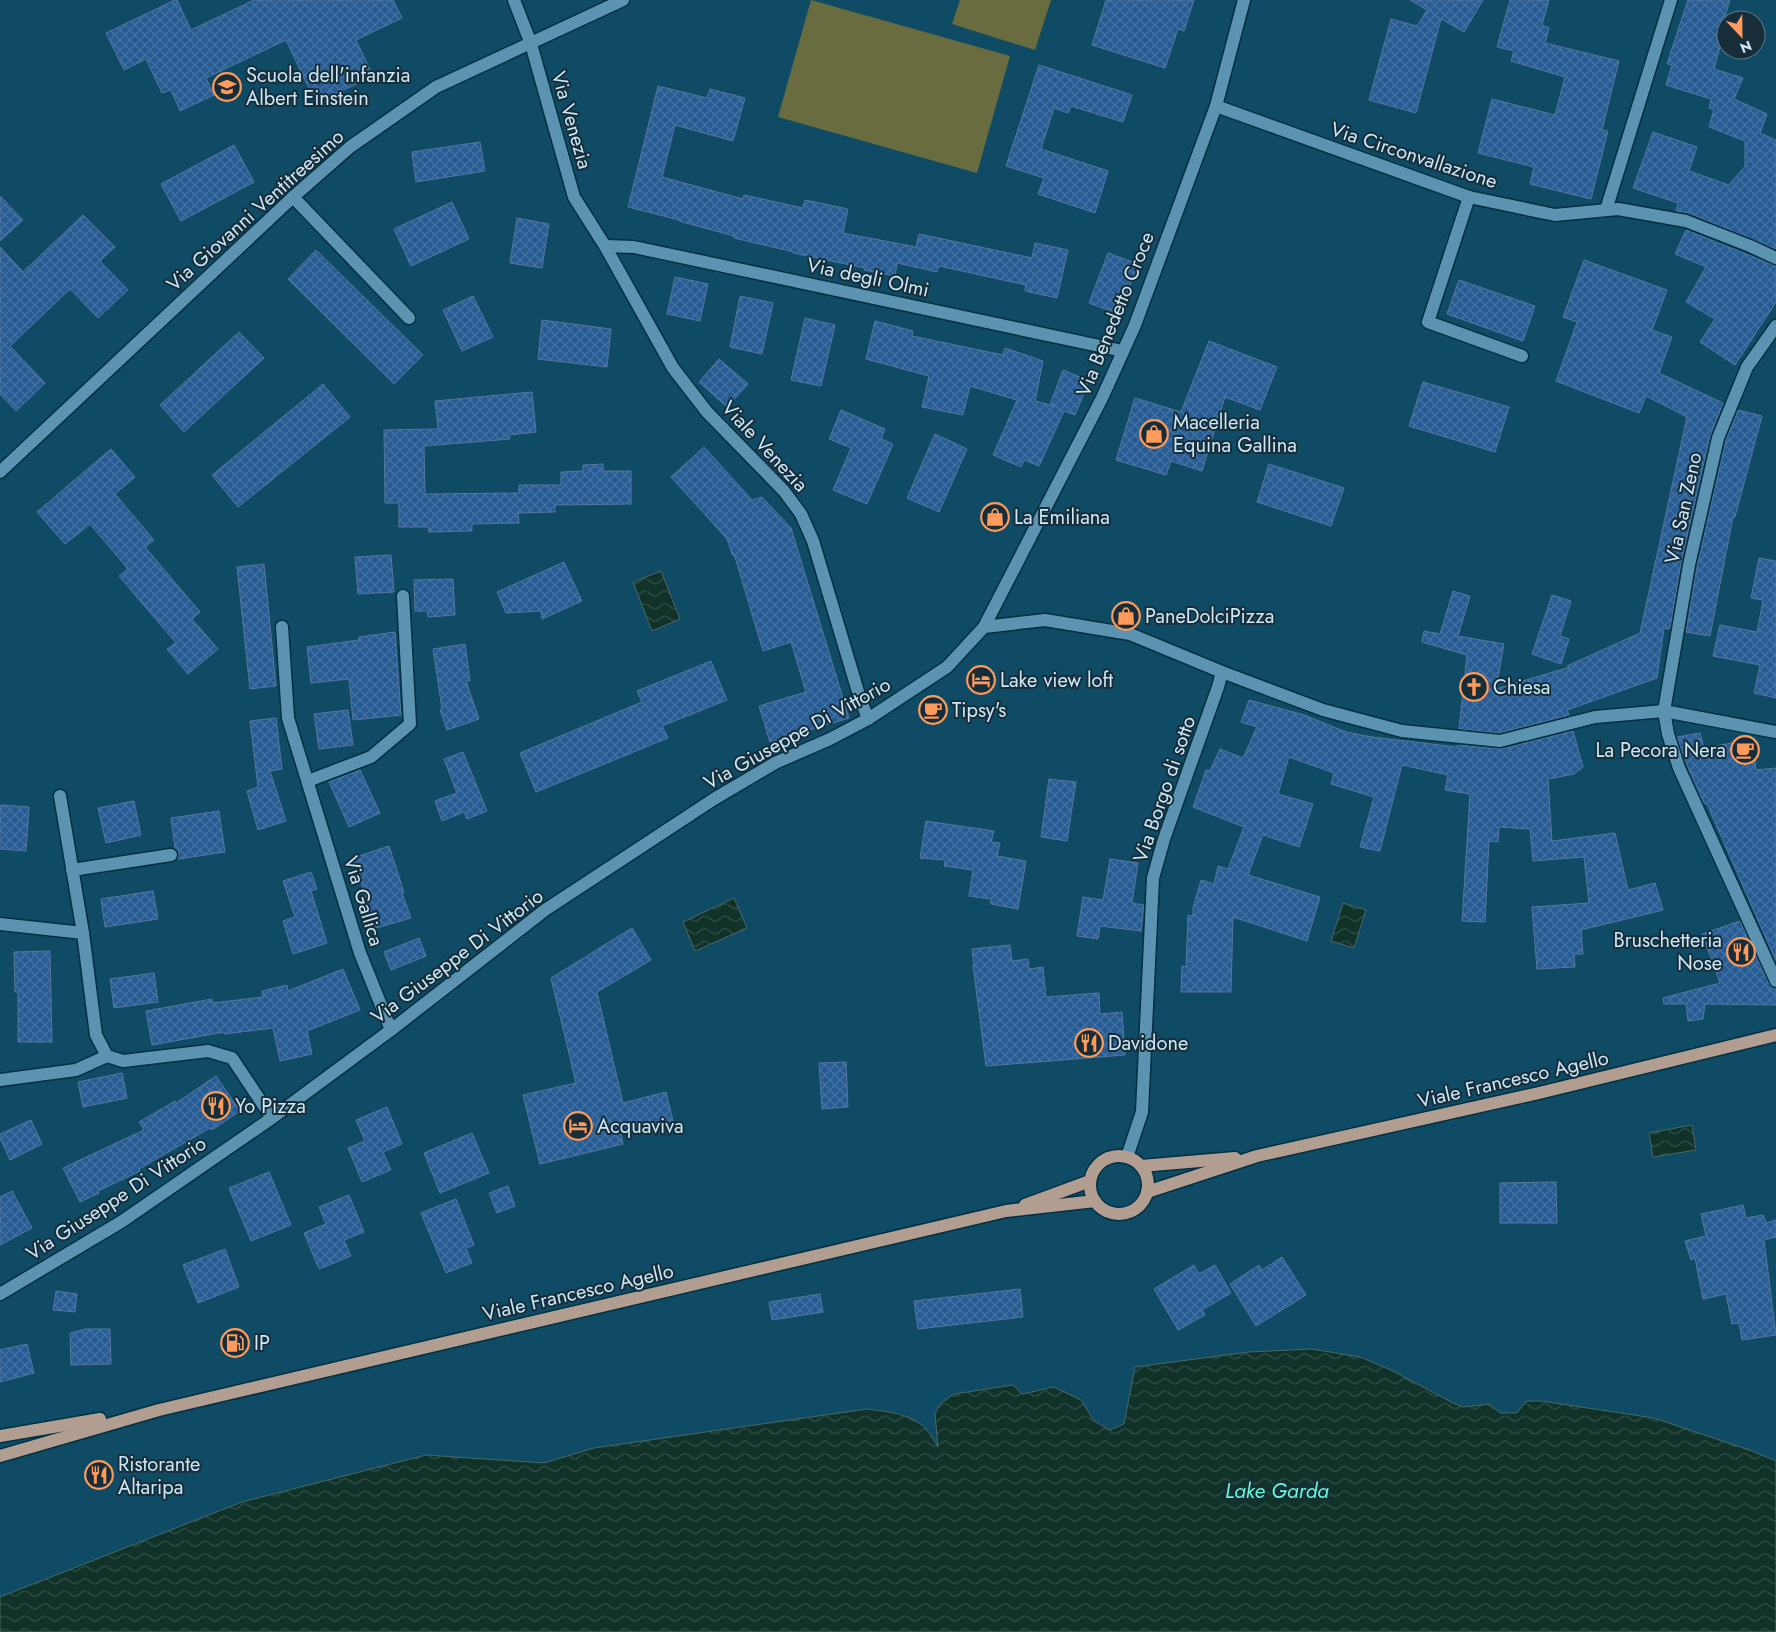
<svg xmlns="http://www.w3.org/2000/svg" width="1776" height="1632" viewBox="0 0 1776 1632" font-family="Jost,sans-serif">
	<defs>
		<pattern id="water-waves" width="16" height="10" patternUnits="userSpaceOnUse" patternTransform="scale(1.25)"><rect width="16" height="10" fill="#113229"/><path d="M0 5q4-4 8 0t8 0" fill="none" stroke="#325049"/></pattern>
		<pattern id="building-cross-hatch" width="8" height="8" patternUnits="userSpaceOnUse" patternTransform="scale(1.25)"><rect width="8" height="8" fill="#265b93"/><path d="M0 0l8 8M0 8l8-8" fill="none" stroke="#4473a3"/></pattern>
	</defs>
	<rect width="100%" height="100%" fill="#0f4b64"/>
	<g fill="#696c3f">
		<path d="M811,0L1010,56L977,173L778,117Z"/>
		<path d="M960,0H1051L1035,50L952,24Z"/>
	</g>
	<g fill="url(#water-waves)" stroke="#496967">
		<path d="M661,571L680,619L652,631L633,582Z"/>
		<path d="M734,898L747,928L695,951L683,922Z"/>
		<path d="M1343,903L1366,910L1354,948L1331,941Z"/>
		<path d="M1692,1125L1696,1150L1653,1157L1649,1133Z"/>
		<path d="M1312,1349L1360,1357L1391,1370L1453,1403L1463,1407L1490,1404L1500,1413H1517L1526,1401H1541L1654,1418L1752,1451L1776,1461V1632H0V1597L242,1502L426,1455L544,1463L594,1448L867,1409C888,1412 912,1413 927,1430C931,1435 934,1441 938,1447L935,1414L940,1404L954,1394L1013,1385L1022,1394L1054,1387L1081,1400L1094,1421L1110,1430L1124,1424L1135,1367L1249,1352Z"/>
	</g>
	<g fill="url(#building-cross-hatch)" stroke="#55779e">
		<path d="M175,0H177L191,30L254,0H393L402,18L356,40L373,76L316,103L286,40L206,78L214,95L180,111L171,90L162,93L146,59L124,70L106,33Z"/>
		<path d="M1106,0H1194L1184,31L1178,29L1165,68L1092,45Z"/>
		<path d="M1410,0H1483L1464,32L1441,19L1416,113L1369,100L1391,19L1417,26L1427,10Z"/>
		<path d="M1510,0H1549L1542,25L1549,28L1545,43L1619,61L1602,130L1608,131L1591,199L1530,184L1534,167L1478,153L1492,99L1555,115L1565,77L1511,61L1514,51L1497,47Z"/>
		<path d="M1688,0H1730L1717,42L1721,43L1714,69L1743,78L1734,99L1767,114L1760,133L1776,140V249L1689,213L1676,211L1678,203L1633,188L1653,132L1697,147L1689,171L1729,185L1745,166V141L1709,127L1714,110L1709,108L1711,99L1666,85L1672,65L1667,64Z"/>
		<path d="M1039,65L1132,95L1123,122L1071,106L1068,113L1054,108L1041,149L1108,171L1095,213L1038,194L1044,178L1006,166Z"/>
		<path d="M658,86L707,98L710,89L745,98L733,141L675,125L662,177L743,199L744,195L803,208L805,200L848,209L843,233L916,247L919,234L1032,258L1035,243L1068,250L1057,298L1025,291L1026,285L939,266L937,272L897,263L895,276L864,270L865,268L793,253L794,252L734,238V236L679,221V220L628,207Z"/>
		<path d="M480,142L485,171L416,182L412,152Z"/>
		<path d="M234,145L254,182L181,221L161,184Z"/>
		<path d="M0,196L23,220L0,241Z"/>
		<path d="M452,202L469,239L411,266L394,229Z"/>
		<path d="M83,215L115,247L100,261L128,290L98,318L70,289L10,346L45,383L16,411L0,394V247L23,272Z"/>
		<path d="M517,218L549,224L542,268L510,263Z"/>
		<path d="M1686,230L1776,266V302L1735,365L1700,342L1715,319L1686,302L1706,267L1675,254Z"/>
		<path d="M316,250L423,355L394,384L288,279Z"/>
		<path d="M1108,253L1138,264L1119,314L1089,303Z"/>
		<path d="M1584,260L1667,290L1652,330L1672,337L1659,373L1723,403L1710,436L1681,563L1670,629L1664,628L1657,678L1567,710L1569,715L1499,733L1459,729L1467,655L1422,642L1424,631L1440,634L1453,591L1470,596L1458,636L1504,644L1496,689L1570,667L1567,666L1640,633L1687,417L1646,396L1639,413L1556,381L1577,322L1563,317Z"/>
		<path d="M675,277L708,284L700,321L667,314Z"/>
		<path d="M1459,280L1535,306L1523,341L1447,314Z"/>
		<path d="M473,296L493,337L462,351L443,310Z"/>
		<path d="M740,296L773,303L762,354L730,347Z"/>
		<path d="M805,318L835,325L821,386L791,380Z"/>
		<path d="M542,320L611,329L607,367L538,359Z"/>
		<path d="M875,321L913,331L912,336L1003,355L1005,348L1043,361L1035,401L1054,406L1050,405L1063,370L1089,381L1075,415L1064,411L1039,466L1024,460L1021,467L993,455L1017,400L970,386L963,415L922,407L929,376L866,359Z"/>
		<path d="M239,332L264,358L184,432L160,405Z"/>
		<path d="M1209,341L1277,367L1260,410L1225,397L1202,471L1171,461L1166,475L1116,460L1135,398L1181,412Z"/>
		<path d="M719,359L748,384L727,407L699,382Z"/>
		<path d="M1423,382L1509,407L1495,452L1409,426Z"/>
		<path d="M323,384L350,417L238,507L212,475Z"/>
		<path d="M532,392L536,432L509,435L510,439L424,446L425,494L519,493V485H561V472L583,471V465L603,464V471H631V504L555,505V512L518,513L519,523L472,524V531L429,532L428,527H399V503H385L384,430L438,429L435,401Z"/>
		<path d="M841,410L885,429L881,439L893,444L867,504L833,490L851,448L829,439Z"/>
		<path d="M1738,410L1762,416L1735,517H1733L1710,636L1686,632L1697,567L1726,440Z"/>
		<path d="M935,434L967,449L939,512L907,498Z"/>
		<path d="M704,447L752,500L762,497L791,528L849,718L770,742L759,706L806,692L791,642L763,651L735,557L732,554L727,539L671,477Z"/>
		<path d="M111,449L135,477L115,494L154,540L145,547L200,612L192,619L218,649L188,674L167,649L176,643L119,576L128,569L90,524L65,544L37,512Z"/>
		<path d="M1269,464L1344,488L1331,526L1257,502Z"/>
		<path d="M391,555L394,592L358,594L355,557Z"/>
		<path d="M1759,558L1776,561V698L1754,693L1760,665L1713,656L1720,625L1757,632L1763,600L1751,598Z"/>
		<path d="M564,562L582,601L542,619L541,611L506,613L497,592Z"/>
		<path d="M264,564L276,686L250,689L237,567Z"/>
		<path d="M453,579L455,615L428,617L427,611H415L414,580Z"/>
		<path d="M1552,595L1571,601L1560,636L1569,639L1561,664L1532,654Z"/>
		<path d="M395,632L401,715L353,720L349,679L311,683L307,647L359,640V637Z"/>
		<path d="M465,644L470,681H466L479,719L447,730L440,710L442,709L433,649Z"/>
		<path d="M711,661L727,700L662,726L668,738L536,792L520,753L642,702L637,691Z"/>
		<path d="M1249,700L1304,715L1346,732L1372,737L1457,747L1458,745L1502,749L1573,731L1583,767L1574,774L1548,779L1552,841L1615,833L1628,890L1655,883L1663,910L1581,930L1583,954H1574L1575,967L1537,969L1532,907L1589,903L1584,857L1533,861L1530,829L1499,827L1498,842L1489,841L1485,922L1462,921L1470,794L1445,790L1448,775L1402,765L1380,851L1360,847L1374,797L1331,784L1334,773L1289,757L1278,794L1313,804L1299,847L1263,835L1248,875L1320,897L1307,941L1233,917L1231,992H1181L1182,966L1186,967L1188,915L1193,916V908L1201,880L1214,884L1218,866L1228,869L1244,827L1193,807L1206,770L1210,771L1220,749L1243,758L1257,727L1241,722Z"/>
		<path d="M348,710L353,745L319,749L314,714Z"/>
		<path d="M276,718L282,769L270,771L286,821L258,830L247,791L258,787L250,721Z"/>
		<path d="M1700,733L1704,748L1743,741L1754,745L1756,770L1776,768V961L1707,804L1704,803L1687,765L1677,737Z"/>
		<path d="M463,752L487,811L467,819L464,812L442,821L435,801L457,793L444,759Z"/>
		<path d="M360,770L380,813L349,827L329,782Z"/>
		<path d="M1049,779L1076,782L1067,841L1041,837Z"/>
		<path d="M134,801L141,835L106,843L98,808Z"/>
		<path d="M0,805L29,807L26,851L0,849Z"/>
		<path d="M219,811L225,852L178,859L179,853L175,848L171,818Z"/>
		<path d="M926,821L994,831L991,842L1000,843L997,856L1026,861L1018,909L991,904V899L969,896L973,870L944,866L945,860L920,858Z"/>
		<path d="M389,846L404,892L402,893L411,918L376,928L353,858Z"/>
		<path d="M1110,859L1138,863L1132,903L1144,905L1141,931L1100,926L1098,939L1077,936L1083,897L1103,900Z"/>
		<path d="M311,872L317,889L311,891L327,943L293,954L283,921L295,917L283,881Z"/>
		<path d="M153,891L158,919L105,927L101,899Z"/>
		<path d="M1740,921L1769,984L1772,988L1776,989V1005L1705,1004L1703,1019L1688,1021L1686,1004H1664L1663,998L1720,983L1702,934Z"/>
		<path d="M632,928L651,960L597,992L623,1103L666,1092L673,1121L621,1134L623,1144L540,1164L523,1095L576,1083L551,978Z"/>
		<path d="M419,938L426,956L391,970L384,952Z"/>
		<path d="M1010,945L1012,961L1028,959L1029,969L1043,967L1046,997L1099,993L1100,1014L1122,1012L1125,1055L986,1066L973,965H974L972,949Z"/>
		<path d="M50,951L52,1042H18V992H15L14,952Z"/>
		<path d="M343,969L360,1010L307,1031L312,1054L280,1061L273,1028L224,1034V1032L152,1045L146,1011L212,999V1003L263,997L262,991L287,985L288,991Z"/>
		<path d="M154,973L158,1002L114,1008L110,979Z"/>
		<path d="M846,1062L848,1107L822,1109L819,1063Z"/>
		<path d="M122,1073L127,1098L83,1107L78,1082Z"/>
		<path d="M216,1076L240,1111L212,1130L210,1128L139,1169L140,1171L98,1191L99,1193L80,1202L63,1168L144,1130L139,1122L175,1101L176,1103Z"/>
		<path d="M387,1107L402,1144L383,1152L391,1170L362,1182L348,1148L365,1141L356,1120Z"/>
		<path d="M31,1120L42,1144L10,1160L0,1138V1134Z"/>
		<path d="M472,1133L489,1173L440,1193L424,1153Z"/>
		<path d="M269,1172L291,1225L251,1241L229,1188Z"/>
		<path d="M1556,1182L1557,1223H1500V1183Z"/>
		<path d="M508,1186L515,1206L497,1213L489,1193Z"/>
		<path d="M12,1191L32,1228L0,1245V1197Z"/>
		<path d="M349,1195L364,1232L344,1240L351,1256L319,1269L304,1233L326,1224L319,1207Z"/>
		<path d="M456,1199L474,1245L466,1248L472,1263L446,1273L421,1213Z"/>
		<path d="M1743,1205L1746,1218L1763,1215L1766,1223L1776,1220V1237L1764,1240L1776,1335L1742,1340L1739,1323L1732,1324L1726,1294L1703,1299L1695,1258L1691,1260L1685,1241L1706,1236L1701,1214Z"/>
		<path d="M225,1249L239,1287L198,1303L183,1265Z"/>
		<path d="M1282,1257L1306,1295L1256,1326L1230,1284L1259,1265L1262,1270Z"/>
		<path d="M1194,1265L1199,1274L1215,1265L1231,1293L1202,1310L1205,1315L1178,1330L1154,1289Z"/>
		<path d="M1020,1289L1023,1317L918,1329L914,1301Z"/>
		<path d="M56,1291L77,1294L75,1312L53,1310Z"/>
		<path d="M820,1294L823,1312L772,1320L769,1302Z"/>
		<path d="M86,1329H110L111,1364L71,1365L70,1333Z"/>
		<path d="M27,1344L34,1373L0,1382V1350Z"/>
	</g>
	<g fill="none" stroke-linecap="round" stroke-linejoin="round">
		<defs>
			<g id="minor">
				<path d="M514,0L531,44L574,197L605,246L673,368L707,412L784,491L801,514L813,541L859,695L868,719"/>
				<path d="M1216,106L1469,197L1555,215L1618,209L1686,221L1750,246L1776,258"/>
				<path d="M293,197L409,318"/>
				<path d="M1469,197L1428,322L1522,356"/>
				<path d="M1606,210L1671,0"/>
				<path d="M605,246L634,247L1123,351"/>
				<path d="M1776,326L1747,367L1718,438L1689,565L1664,711L1668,734L1679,768L1776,981"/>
				<path d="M0,472L293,197L350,147L436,87L623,0"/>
				<path d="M282,627L288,718L360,953L391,1030"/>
				<path d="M984,627L1045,620L1130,634L1222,672L1323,710L1402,731L1500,741L1595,717L1664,711L1776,732"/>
				<path d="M308,781L371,757L410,724L403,596"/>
				<path d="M60,796L83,933L96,1035L107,1056L123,1061L208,1051L232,1058L272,1118"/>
				<path d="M72,870L171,855"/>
				<path d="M0,924L83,933"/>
				<path d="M0,1080L76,1070L107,1056"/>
				<path d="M1127,1157L1142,1112L1153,878L1164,839L1218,687L1222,672"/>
				<path d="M0,1294L121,1222L272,1118L391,1030L545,910L714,799L775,763L830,739L868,719L947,667L984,627L1102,398L1135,325L1216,106L1244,0"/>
			</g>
			<g id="major">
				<circle cx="1119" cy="1185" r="29"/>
				<path d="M1141,1166L1235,1158"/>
				<path d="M1147,1192L1257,1156L1539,1093L1776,1035"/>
				<path d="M1025,1205L1090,1181"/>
				<path d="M0,1436L100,1419"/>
				<path d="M0,1456L159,1410L1006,1211L1095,1201"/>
			</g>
		</defs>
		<use href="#minor" stroke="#023043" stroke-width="15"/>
		<use href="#major" stroke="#023043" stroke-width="15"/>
		<use href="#minor" stroke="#5c93b0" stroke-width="12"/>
		<use href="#major" stroke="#b29e91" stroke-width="12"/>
	</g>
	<defs>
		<symbol id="school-ring" viewBox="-11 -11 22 22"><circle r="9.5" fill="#172e3a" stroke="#ff9b5a" stroke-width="1.5"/><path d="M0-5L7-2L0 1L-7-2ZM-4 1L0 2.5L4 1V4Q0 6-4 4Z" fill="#ff9b5a"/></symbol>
		<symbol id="shop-ring" viewBox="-11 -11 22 22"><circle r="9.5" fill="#172e3a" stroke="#ff9b5a" stroke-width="1.5"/><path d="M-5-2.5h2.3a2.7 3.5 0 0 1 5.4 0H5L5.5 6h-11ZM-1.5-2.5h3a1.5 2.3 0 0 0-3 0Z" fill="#ff9b5a"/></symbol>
		<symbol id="hotel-ring" viewBox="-11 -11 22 22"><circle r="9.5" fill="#172e3a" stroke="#ff9b5a" stroke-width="1.5"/><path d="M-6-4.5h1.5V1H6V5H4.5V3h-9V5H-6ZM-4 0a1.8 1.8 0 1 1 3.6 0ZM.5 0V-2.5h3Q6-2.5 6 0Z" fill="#ff9b5a"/></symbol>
		<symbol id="church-ring" viewBox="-11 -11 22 22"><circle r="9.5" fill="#172e3a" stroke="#ff9b5a" stroke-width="1.5"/><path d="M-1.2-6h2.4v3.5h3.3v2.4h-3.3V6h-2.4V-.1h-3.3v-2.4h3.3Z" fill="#ff9b5a"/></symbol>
		<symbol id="cafe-ring" viewBox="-11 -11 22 22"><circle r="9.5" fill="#172e3a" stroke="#ff9b5a" stroke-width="1.5"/><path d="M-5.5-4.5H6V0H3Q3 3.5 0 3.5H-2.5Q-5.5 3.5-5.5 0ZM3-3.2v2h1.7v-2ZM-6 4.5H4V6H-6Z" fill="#ff9b5a"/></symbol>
		<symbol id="restaurant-ring" viewBox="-11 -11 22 22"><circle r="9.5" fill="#172e3a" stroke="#ff9b5a" stroke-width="1.5"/><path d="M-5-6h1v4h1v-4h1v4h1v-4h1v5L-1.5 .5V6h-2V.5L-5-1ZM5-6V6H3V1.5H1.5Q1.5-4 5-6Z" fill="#ff9b5a"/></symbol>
		<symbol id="fuel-ring" viewBox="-11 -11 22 22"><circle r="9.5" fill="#172e3a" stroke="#ff9b5a" stroke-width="1.5"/><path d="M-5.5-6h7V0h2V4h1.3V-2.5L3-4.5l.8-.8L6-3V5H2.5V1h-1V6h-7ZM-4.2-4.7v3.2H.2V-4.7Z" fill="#ff9b5a"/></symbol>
	</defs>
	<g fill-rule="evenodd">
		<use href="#school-ring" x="211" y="71" width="32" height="32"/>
		<use href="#shop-ring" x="1138" y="418" width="32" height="32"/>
		<use href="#shop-ring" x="979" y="501" width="32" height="32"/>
		<use href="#shop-ring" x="1110" y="600" width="32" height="32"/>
		<use href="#hotel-ring" x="965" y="664" width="32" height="32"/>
		<use href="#church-ring" x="1458" y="671" width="32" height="32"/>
		<use href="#cafe-ring" x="917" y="694" width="32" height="32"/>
		<use href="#cafe-ring" x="1729" y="734" width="32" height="32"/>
		<use href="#restaurant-ring" x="1725" y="936" width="32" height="32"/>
		<use href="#restaurant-ring" x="1073" y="1027" width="32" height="32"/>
		<use href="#restaurant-ring" x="200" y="1090" width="32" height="32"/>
		<use href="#hotel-ring" x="562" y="1110" width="32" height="32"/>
		<use href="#fuel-ring" x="219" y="1327" width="32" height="32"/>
		<use href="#restaurant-ring" x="83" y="1459" width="32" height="32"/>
	</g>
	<g text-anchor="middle" stroke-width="4" stroke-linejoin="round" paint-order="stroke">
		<g font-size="20" fill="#cce8f7" stroke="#172e3a" text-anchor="start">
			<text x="246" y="82">Scuola dell'infanzia<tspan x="246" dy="23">Albert Einstein</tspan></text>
			<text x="1173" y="429">Macelleria<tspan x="1173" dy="23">Equina Gallina</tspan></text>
			<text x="1014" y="524">La Emiliana</text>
			<text x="1145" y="623">PaneDolciPizza</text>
			<text x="1000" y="687">Lake view loft</text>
			<text x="1493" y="694">Chiesa</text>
			<text x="952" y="717">Tipsy's</text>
			<text x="1726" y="757" text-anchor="end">La Pecora Nera</text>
			<text x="1722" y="947" text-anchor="end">Bruschetteria<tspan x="1722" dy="23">Nose</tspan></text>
			<text x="1108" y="1050">Davidone</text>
			<text x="235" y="1113">Yo Pizza</text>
			<text x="597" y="1133">Acquaviva</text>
			<text x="254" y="1350">IP</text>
			<text x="118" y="1471">Ristorante<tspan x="118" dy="23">Altaripa</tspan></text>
		</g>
		<g font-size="20" fill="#cce8f7" stroke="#172e3a">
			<text transform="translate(572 120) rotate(74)" y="7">Via Venezia</text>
			<text transform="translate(1414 155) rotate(18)" y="7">Via Circonvallazione</text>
			<text transform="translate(255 210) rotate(-42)" y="7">Via Giovanni Ventitreesimo</text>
			<text transform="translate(868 277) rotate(12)" y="7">Via degli Olmi</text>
			<text transform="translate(1115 314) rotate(-68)" y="7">Via Benedetto Croce</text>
			<text transform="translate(765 446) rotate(47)" y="7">Viale Venezia</text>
			<text transform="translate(1683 508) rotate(-78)" y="7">Via San Zeno</text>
			<text transform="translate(797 733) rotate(-29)" y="7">Via Giuseppe Di Vittorio</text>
			<text transform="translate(1164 789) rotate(-71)" y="7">Via Borgo di sotto</text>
			<text transform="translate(364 901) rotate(73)" y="7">Via Gallica</text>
			<text transform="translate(457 956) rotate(-37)" y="7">Via Giuseppe Di Vittorio</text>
			<text transform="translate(1513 1079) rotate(-13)" y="7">Viale Francesco Agello</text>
			<text transform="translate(116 1198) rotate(-33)" y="7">Via Giuseppe Di Vittorio</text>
			<text transform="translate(578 1292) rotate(-13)" y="7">Viale Francesco Agello</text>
		</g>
		<g font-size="21" font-style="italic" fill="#68f8d0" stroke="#172e3a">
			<text x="1277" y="1498">Lake Garda</text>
		</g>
	</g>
	<g transform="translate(1741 35) rotate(158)"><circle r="24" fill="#172e3a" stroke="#5f7886"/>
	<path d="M0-4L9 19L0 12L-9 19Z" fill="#ff9b5a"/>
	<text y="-8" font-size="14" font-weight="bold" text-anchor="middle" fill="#cce8f7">N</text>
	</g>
</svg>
